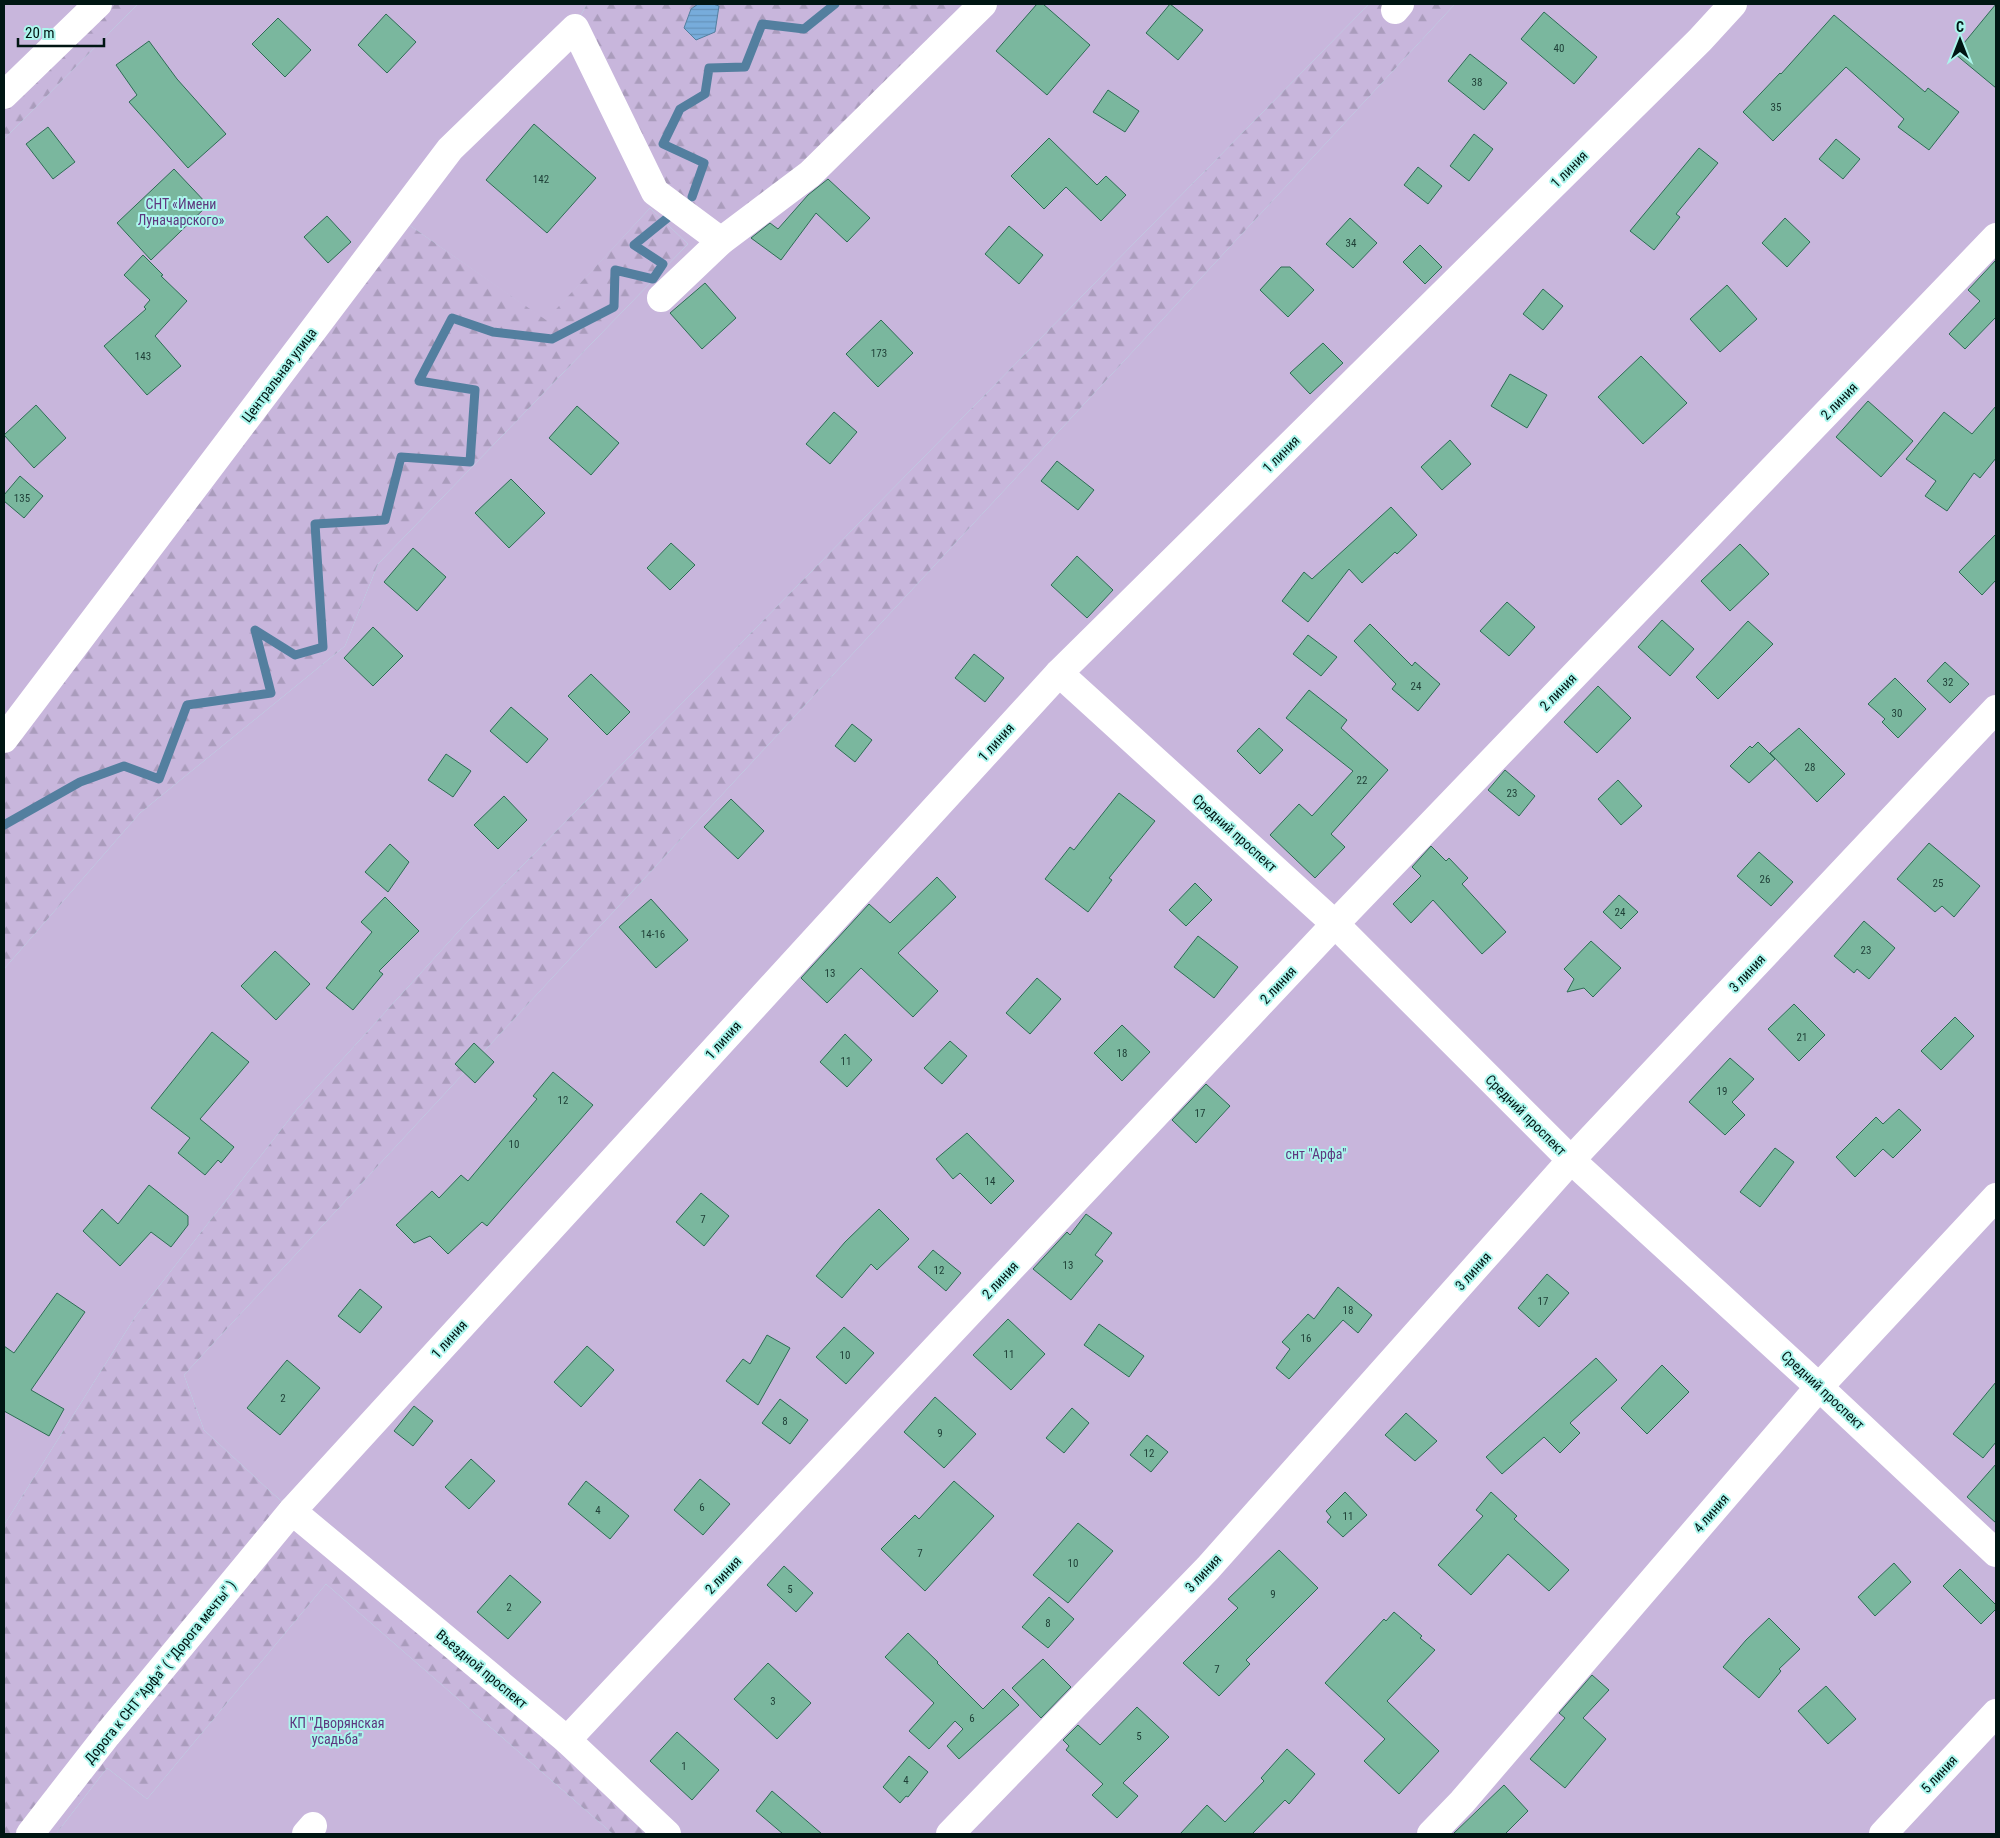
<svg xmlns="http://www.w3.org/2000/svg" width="2000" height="1838" viewBox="0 0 2000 1838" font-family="'Roboto Condensed',sans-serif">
	<defs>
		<pattern id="forest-firs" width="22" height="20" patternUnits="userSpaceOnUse" patternTransform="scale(1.25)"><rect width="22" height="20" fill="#c8b6dc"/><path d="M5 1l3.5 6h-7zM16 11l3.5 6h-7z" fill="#aa9cbc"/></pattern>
		<pattern id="water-rules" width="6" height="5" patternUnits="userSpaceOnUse" patternTransform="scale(1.25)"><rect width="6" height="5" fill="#77acdb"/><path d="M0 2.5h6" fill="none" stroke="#6593bb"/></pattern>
	</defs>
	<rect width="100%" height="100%" fill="#acf6ed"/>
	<g fill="#c8b6dc">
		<path d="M4,4H98L4,96Z"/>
		<path d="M138,4H587L572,31L983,4H1369L468,921L298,1108L135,1317L4,1525V969L140,813L345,646L378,564L688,244L650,208L546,321L399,218L4,739V139Z"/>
		<path d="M1455,4H1996V1834H668L271,1492L204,1430L184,1375Z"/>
		<path d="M326,1584L613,1834H56L107,1768L147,1799Z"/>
	</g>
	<g fill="url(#forest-firs)">
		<path d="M98,4H138L4,139V96Z"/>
		<path d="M587,4H698L691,9L719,6L713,4H983L810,174L715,237L655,192L572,31Z"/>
		<path d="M1369,4H1455L184,1375L204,1430L271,1492L668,1834H613L326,1584L147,1799L107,1768L56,1834H4V1525L135,1317L298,1108L468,921Z"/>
		<path d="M650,208L688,244L378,564L345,646L140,813L4,969V739L399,218L546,320Z"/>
	</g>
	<path fill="url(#water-rules)" stroke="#537f9f" d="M698,4H713L719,6L715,32L696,40L684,28L691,9Z"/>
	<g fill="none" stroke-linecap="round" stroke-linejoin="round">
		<g stroke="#537f9f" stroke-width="9">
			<path d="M692,197L704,163L663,144L680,109L705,94L709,68L745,67L762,24L804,29L835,4"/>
			<path d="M4,825L80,782L124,766L159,779L187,705L271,693L255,630L295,655L323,647L315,524L385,520L401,457L470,462L475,390L419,381L452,318L493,332L552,339L614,307L615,270L653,279L663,264L634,245L671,215"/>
		</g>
	</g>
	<g fill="#7ab79e" stroke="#2e6c55">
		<path d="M1037,4H1043L1090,45L1047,95L996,51Z"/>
		<path d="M1170,4L1203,30L1178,60L1146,33Z"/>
		<path d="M1996,4V88L1955,54Z"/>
		<path d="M1544,12L1597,57L1574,84L1521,39Z"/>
		<path d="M386,14L416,42L387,73L358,45Z"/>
		<path d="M1834,15L1925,92L1928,88L1959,112L1929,150L1898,127L1904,119L1846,67L1773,141L1743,112L1780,73L1781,74Z"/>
		<path d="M278,18L311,50L285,77L252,44Z"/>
		<path d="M149,41L177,79L226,134L188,168L129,102L137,95L116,65Z"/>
		<path d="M1470,54L1507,83L1484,110L1448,81Z"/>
		<path d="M1108,90L1139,111L1125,132L1093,112Z"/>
		<path d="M534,124L596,178L547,233L486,180Z"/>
		<path d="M48,127L75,162L53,179L26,144Z"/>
		<path d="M1474,134L1493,149L1469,181L1450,166Z"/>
		<path d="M1049,138L1097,185L1106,176L1126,195L1101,221L1066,187L1044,209L1011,176Z"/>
		<path d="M1836,139L1860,159L1843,179L1819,159Z"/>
		<path d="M1699,148L1718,163L1676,214L1680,217L1654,250L1630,231Z"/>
		<path d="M1418,167L1442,186L1428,204L1404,185Z"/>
		<path d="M174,169L208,205L151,260L117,223Z"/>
		<path d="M828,179L870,218L847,242L816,213L781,260L751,238L770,223L778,229L808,195Z"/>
		<path d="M327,216L351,242L328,263L304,237Z"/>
		<path d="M1350,218L1377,243L1353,268L1326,244Z"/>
		<path d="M1785,218L1810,242L1787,267L1762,243Z"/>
		<path d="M1009,226L1043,255L1019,284L985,254Z"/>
		<path d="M1420,245L1442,267L1425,284L1403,262Z"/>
		<path d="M143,255L163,275L161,276L187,301L155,336L181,366L147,395L104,346L146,309L144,307L150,300L124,275Z"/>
		<path d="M1996,260V317L1965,349L1949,334L1980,301L1968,290Z"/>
		<path d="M1281,267H1290L1314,290L1288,317L1260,290Z"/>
		<path d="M705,283L736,318L702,349L670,313Z"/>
		<path d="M1727,285L1757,319L1720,352L1690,319Z"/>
		<path d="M1543,289L1563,306L1543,330L1523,314Z"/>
		<path d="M881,320L913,353L878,387L846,354Z"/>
		<path d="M1323,343L1343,363L1310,394L1290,373Z"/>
		<path d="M1641,356L1687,403L1643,444L1598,397Z"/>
		<path d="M1510,374L1547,395L1527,428L1491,406Z"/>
		<path d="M1868,401L1913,441L1881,477L1836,437Z"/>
		<path d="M36,405L66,438L34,468L4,435Z"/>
		<path d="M577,406L619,443L591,475L549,438Z"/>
		<path d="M1996,406V458L1980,478L1974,473L1947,511L1925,496L1936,481L1906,459L1944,412L1972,434Z"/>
		<path d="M834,412L857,432L830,464L806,444Z"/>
		<path d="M1450,440L1471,464L1442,490L1421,467Z"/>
		<path d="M1057,461L1094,490L1078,510L1041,481Z"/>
		<path d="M20,476L43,496L24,518L4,501V495Z"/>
		<path d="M511,479L545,513L509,548L475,513Z"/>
		<path d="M1391,507L1417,535L1397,554L1395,552L1362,583L1349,569L1308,622L1282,601L1304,572L1312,579Z"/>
		<path d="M1996,534V580L1982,595L1959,572Z"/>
		<path d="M671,543L695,565L670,590L647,568Z"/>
		<path d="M1740,544L1769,574L1730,611L1701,581Z"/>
		<path d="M413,548L446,577L417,611L384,582Z"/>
		<path d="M1077,556L1113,590L1087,618L1051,585Z"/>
		<path d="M1507,602L1535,627L1509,656L1480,631Z"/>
		<path d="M1662,620L1694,649L1670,676L1638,647Z"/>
		<path d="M1748,621L1773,644L1718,699L1696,677Z"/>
		<path d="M1370,624L1412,666L1415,662L1440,684L1418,711L1392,689L1396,684L1354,641Z"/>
		<path d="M373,627L403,656L373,686L344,658Z"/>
		<path d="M1308,635L1337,657L1321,676L1293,654Z"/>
		<path d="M974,654L1004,678L985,702L955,678Z"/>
		<path d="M1945,662L1969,684L1950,703L1927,681Z"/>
		<path d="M591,674L630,712L607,735L568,696Z"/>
		<path d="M1895,678L1926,709L1898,738L1882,722L1885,719L1868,704Z"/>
		<path d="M1598,686L1631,718L1597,753L1564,722Z"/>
		<path d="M1309,690L1347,720L1341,728L1388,770L1331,834L1345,847L1315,878L1270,835L1299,804L1312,816L1353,771L1286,718Z"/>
		<path d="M511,707L548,739L527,763L490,731Z"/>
		<path d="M852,724L872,740L855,762L835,746Z"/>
		<path d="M1259,728L1283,750L1260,774L1237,751Z"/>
		<path d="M1799,728L1845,774L1817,802L1770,753Z"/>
		<path d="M1758,742L1775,759L1749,783L1730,766L1750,746L1752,748Z"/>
		<path d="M446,754L471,771L453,797L428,780Z"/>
		<path d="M1505,770L1535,796L1519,816L1488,790Z"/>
		<path d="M1618,780L1642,806L1621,825L1598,799Z"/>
		<path d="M1119,793L1155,821L1109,878L1112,880L1088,912L1045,879L1070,847L1074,850Z"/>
		<path d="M504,796L527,820L498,849L474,825Z"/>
		<path d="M731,799L764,831L738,859L704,827Z"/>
		<path d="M1929,843L1980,886L1954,917L1942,906L1935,912L1897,879Z"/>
		<path d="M390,844L409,862L388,892L365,872Z"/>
		<path d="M1431,846L1446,861L1449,858L1468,878L1462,884L1506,932L1482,954L1433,900L1411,923L1393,904L1421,876L1412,867Z"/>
		<path d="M1759,852L1793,882L1771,906L1737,876Z"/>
		<path d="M937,877L956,897L898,953L938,991L913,1017L861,968L827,1003L801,978L869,904L890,923Z"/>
		<path d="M1195,883L1212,900L1186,926L1169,910Z"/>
		<path d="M1619,895L1638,912L1621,929L1603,912Z"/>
		<path d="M385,897L419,931L379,971L383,974L353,1010L326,988L372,932L361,922Z"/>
		<path d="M651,899L688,940L656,968L619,927Z"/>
		<path d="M1864,921L1895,948L1869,979L1857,969L1854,973L1834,956Z"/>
		<path d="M1198,936L1238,967L1214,998L1174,967Z"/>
		<path d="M1591,941L1621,968L1593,997L1584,988L1567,992L1574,979L1564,969Z"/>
		<path d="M275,951L310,984L276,1020L241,986Z"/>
		<path d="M1037,978L1061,999L1030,1034L1006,1013Z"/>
		<path d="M1794,1004L1825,1035L1799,1061L1768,1029Z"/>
		<path d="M1955,1017L1974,1036L1941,1070L1921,1051Z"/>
		<path d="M1122,1025L1150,1052L1122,1081L1094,1053Z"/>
		<path d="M212,1032L249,1062L200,1119L234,1147L221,1163L218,1160L205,1175L178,1153L190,1138L151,1108Z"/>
		<path d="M845,1034L872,1060L847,1087L820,1062Z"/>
		<path d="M950,1041L967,1056L942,1084L924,1068Z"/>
		<path d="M474,1043L494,1062L475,1083L455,1064Z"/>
		<path d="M1730,1058L1754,1079L1732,1102L1745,1115L1725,1135L1689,1102Z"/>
		<path d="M553,1072L593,1105L487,1226L482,1222L448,1254L430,1236L414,1243L396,1225L432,1191L439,1198L461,1175L468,1181L537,1099L533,1096Z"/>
		<path d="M1206,1084L1230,1106L1196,1143L1172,1120Z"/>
		<path d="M1899,1109L1921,1130L1893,1158L1883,1149L1855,1177L1836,1157L1876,1117L1883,1124Z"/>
		<path d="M967,1133L1014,1181L991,1204L960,1173L953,1179L936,1159Z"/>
		<path d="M1775,1148L1794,1162L1760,1207L1740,1192Z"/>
		<path d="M149,1185L188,1216V1225L171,1247L151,1232L120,1266L83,1231L102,1209L118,1224Z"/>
		<path d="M701,1193L729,1216L704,1246L676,1222Z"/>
		<path d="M879,1209L909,1239L877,1270L871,1264L842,1298L816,1276L845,1242Z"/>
		<path d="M1086,1214L1112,1233L1095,1255L1103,1261L1071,1300L1033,1269L1067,1232L1070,1235Z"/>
		<path d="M933,1250L961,1273L946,1291L918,1267Z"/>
		<path d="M1547,1274L1569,1293L1539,1327L1518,1308Z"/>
		<path d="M1338,1287L1372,1315L1358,1333L1343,1320L1289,1379L1276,1368L1290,1349L1282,1342L1308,1314L1314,1319Z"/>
		<path d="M360,1289L382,1307L360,1333L338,1316Z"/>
		<path d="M57,1293L85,1312L31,1390L64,1409L49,1436L4,1411V1346L14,1353Z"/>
		<path d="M1008,1319L1045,1354L1011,1390L973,1355Z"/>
		<path d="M1099,1324L1144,1356L1129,1377L1084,1345Z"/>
		<path d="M844,1327L874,1353L846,1384L816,1357Z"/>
		<path d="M767,1335L790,1348L758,1405L726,1381L743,1359L750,1364Z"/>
		<path d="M587,1346L614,1370L581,1407L554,1382Z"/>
		<path d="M1596,1358L1617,1380L1570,1423L1580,1433L1560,1453L1544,1437L1502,1474L1486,1457Z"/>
		<path d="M287,1360L320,1388L280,1435L247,1408Z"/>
		<path d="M1662,1365L1689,1392L1647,1434L1621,1408Z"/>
		<path d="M1996,1382V1442L1983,1458L1953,1434Z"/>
		<path d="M935,1397L976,1434L944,1468L904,1432Z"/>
		<path d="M780,1399L808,1420L790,1444L762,1423Z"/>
		<path d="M414,1406L433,1421L413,1446L394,1431Z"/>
		<path d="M1072,1408L1089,1423L1064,1453L1046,1438Z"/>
		<path d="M1406,1413L1437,1441L1415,1461L1385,1435Z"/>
		<path d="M1147,1435L1168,1452L1151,1472L1130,1455Z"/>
		<path d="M471,1459L495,1481L469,1509L445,1487Z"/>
		<path d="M1996,1464V1523L1967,1497Z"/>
		<path d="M700,1479L730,1504L703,1535L674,1510Z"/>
		<path d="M586,1481L629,1516L610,1539L568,1504Z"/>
		<path d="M954,1481L994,1516L925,1591L881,1549L915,1515L919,1519Z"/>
		<path d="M1345,1492L1367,1515L1343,1537L1327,1522L1331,1517L1326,1511Z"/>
		<path d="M1491,1492L1517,1516L1514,1519L1569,1570L1549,1591L1508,1554L1471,1595L1438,1565L1483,1516L1476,1510Z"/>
		<path d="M1078,1523L1113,1551L1068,1603L1033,1575Z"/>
		<path d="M1279,1550L1318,1588L1246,1660L1250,1664L1219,1696L1183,1663L1238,1608L1228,1599Z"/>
		<path d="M1894,1563L1911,1582L1875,1616L1858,1597Z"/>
		<path d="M784,1566L813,1593L796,1612L767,1585Z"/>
		<path d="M1960,1569L1996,1605V1609L1981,1624L1943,1586Z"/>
		<path d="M510,1575L541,1602L508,1639L477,1612Z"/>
		<path d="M1049,1597L1074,1619L1048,1648L1022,1627Z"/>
		<path d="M1394,1612L1422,1636L1420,1638L1435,1650L1387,1701L1439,1751L1399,1794L1364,1761L1385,1739L1325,1683L1384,1619L1386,1621Z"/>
		<path d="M1769,1618L1800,1649L1779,1669L1781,1671L1759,1698L1723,1667L1746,1640Z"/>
		<path d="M908,1633L938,1662L937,1663L983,1709L1003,1689L1019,1705L959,1759L947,1746L963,1729L955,1721L929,1749L909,1731L934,1703L885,1657Z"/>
		<path d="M1043,1659L1071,1687L1041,1718L1012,1688Z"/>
		<path d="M768,1663L811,1703L777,1739L734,1699Z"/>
		<path d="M1592,1675L1609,1690L1583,1718L1606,1739L1565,1788L1530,1759L1565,1718L1559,1713Z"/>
		<path d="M1826,1686L1856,1719L1828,1744L1798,1711Z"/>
		<path d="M1137,1707L1169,1737L1123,1783L1138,1796L1117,1818L1092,1795L1103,1784L1066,1750L1069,1746L1063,1740L1078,1725L1100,1745Z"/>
		<path d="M677,1732L719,1770L692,1800L650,1761Z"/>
		<path d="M1287,1749L1315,1774L1289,1804L1285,1800L1252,1834H1180L1207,1805L1225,1822L1264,1781L1261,1778Z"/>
		<path d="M909,1756L928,1772L908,1797L906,1796L900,1803L883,1787Z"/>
		<path d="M1504,1785L1528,1811L1505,1834H1453Z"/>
		<path d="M772,1791L822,1834H783L756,1811Z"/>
	</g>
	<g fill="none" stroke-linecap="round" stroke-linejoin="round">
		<g stroke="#fff" stroke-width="28">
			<path d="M1395,10L1400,4"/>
			<path d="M4,95L98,4"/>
			<path d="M661,298L721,241L810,174L983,4"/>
			<path d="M1059,673L1335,924L1571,1160L1819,1387L1996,1553"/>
			<path d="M4,739L450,149L575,28L655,192L721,241"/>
			<path d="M292,1511L567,1740L667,1834"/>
			<path d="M567,1740L1335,924L1996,237"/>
			<path d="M30,1834L107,1735L292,1511L1059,673L1700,40L1733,4"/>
			<path d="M306,1834L313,1826"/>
			<path d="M950,1834L1208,1568L1571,1160L1996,709"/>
			<path d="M1431,1834L1462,1802L1819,1387L1996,1197"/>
			<path d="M1883,1834L1996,1713"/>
		</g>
	</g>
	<g text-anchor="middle" stroke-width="4" stroke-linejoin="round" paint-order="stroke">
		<g font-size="11" fill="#1e3e36">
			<text x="1559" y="52">40</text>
			<text x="1477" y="86">38</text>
			<text x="1776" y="111">35</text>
			<text x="541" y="183">142</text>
			<text x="1351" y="247">34</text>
			<text x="879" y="357">173</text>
			<text x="143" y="360">143</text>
			<text x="22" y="502">135</text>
			<text x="1948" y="686">32</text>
			<text x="1416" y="690">24</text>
			<text x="1897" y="717">30</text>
			<text x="1810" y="771">28</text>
			<text x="1362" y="784">22</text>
			<text x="1512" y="797">23</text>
			<text x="1765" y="883">26</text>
			<text x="1938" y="887">25</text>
			<text x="1620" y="916">24</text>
			<text x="653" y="938">14-16</text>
			<text x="1866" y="954">23</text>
			<text x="830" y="977">13</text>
			<text x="1802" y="1041">21</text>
			<text x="1122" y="1057">18</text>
			<text x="846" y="1065">11</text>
			<text x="1722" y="1095">19</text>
			<text x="563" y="1104">12</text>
			<text x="1200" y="1117">17</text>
			<text x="514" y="1148">10</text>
			<text x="990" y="1185">14</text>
			<text x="703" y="1223">7</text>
			<text x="1068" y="1269">13</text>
			<text x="939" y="1274">12</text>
			<text x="1543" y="1305">17</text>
			<text x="1348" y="1314">18</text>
			<text x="1306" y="1342">16</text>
			<text x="1009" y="1358">11</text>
			<text x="845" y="1359">10</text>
			<text x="283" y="1402">2</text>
			<text x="785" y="1425">8</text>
			<text x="940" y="1437">9</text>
			<text x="1149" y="1457">12</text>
			<text x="702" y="1511">6</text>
			<text x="598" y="1514">4</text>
			<text x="1348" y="1520">11</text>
			<text x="920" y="1557">7</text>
			<text x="1073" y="1567">10</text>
			<text x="790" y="1593">5</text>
			<text x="1273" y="1598">9</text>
			<text x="509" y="1611">2</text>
			<text x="1048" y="1627">8</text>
			<text x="1217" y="1673">7</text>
			<text x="773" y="1705">3</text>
			<text x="972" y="1722">6</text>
			<text x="1139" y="1740">5</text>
			<text x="684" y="1770">1</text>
			<text x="906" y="1784">4</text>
		</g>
		<g font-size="14" fill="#001613" stroke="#acf6ed">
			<text transform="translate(1569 169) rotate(-45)" y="5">1 линия</text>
			<text transform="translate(279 375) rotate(-53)" y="5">Центральная улица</text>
			<text transform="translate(1839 401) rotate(-46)" y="5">2 линия</text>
			<text transform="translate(1281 454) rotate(-45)" y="5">1 линия</text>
			<text transform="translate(1558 692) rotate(-46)" y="5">2 линия</text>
			<text transform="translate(996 742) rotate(-48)" y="5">1 линия</text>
			<text transform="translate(1235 833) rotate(42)" y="5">Средний проспект</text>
			<text transform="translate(1747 973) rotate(-47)" y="5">3 линия</text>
			<text transform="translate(1278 985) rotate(-47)" y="5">2 линия</text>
			<text transform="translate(723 1040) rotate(-48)" y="5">1 линия</text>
			<text transform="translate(1526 1115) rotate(45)" y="5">Средний проспект</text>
			<text transform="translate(1473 1271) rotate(-48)" y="5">3 линия</text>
			<text transform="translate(1000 1280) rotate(-47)" y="5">2 линия</text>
			<text transform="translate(449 1339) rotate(-48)" y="5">1 линия</text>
			<text transform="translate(1823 1390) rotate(43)" y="5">Средний проспект</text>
			<text transform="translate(1711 1513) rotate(-49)" y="5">4 линия</text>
			<text transform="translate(1203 1573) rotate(-47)" y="5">3 линия</text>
			<text transform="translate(723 1575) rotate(-47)" y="5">2 линия</text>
			<text transform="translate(482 1669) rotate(40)" y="5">Въездной проспект</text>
			<text transform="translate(160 1672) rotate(-51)" y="5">Дорога к СНТ "Арфа" ( "Дорога мечты" )</text>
			<text transform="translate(1939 1774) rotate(-47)" y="5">5 линия</text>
		</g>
		<g font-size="14" fill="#5e387f" stroke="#acf6ed">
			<text x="181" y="209">СНТ «Имени<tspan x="181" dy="16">Луначарского»</tspan></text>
			<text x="1316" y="1159">снт "Арфа"</text>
			<text x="337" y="1728">КП "Дворянская<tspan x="337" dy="16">усадьба"</tspan></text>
		</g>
	</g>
	<rect width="2000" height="1838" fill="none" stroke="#001613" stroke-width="10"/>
	<g transform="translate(1960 40)" stroke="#acf6ed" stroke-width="4" paint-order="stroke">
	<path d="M0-4L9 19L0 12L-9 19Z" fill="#001613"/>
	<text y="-8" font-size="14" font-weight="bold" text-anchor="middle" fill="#001613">С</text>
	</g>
	<path d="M18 38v8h86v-8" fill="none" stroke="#001613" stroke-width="2.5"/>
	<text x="25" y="38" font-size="15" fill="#001613" stroke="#acf6ed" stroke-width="4" paint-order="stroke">20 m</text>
</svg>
